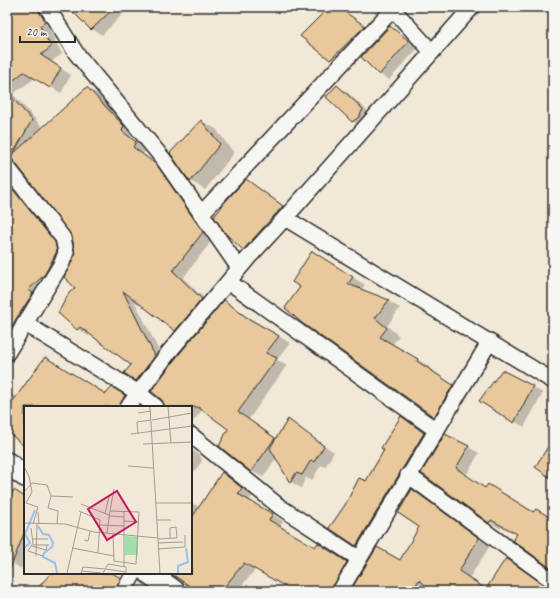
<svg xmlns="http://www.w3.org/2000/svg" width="560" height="598" font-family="Caveat,sans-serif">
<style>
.shadow{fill:#0003}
.building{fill:#e9c99b;stroke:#2b2b2b}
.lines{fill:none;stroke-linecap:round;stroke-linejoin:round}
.street-casing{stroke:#2b2b2b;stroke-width:18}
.secondary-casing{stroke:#2b2b2b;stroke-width:24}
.street{stroke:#f6f6f2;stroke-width:15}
.secondary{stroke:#f6f6f2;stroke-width:21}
.inset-river{fill:none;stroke:#97c2f0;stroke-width:2}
.inset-road{fill:none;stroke:#a29c93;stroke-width:1}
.view{fill:#c2185b;fill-opacity:0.15;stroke:#c2185b;stroke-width:2}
.inset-edge{fill:none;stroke:#2b2b2b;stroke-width:2}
</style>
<rect width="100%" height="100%" fill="#f2e8d8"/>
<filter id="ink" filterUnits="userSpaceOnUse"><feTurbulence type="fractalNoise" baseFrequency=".025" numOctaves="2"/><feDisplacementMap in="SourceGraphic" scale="8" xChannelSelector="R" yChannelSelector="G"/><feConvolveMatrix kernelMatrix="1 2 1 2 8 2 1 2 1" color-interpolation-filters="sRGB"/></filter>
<g filter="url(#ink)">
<!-- shadow -->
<g class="shadow">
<polygon points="7,7 43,7 55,28 51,32 62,54 51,62 71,75 61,93 35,78 13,94 43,128 87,88 98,94 135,133 132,138 147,149 143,154 168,173 213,239 183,278 212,306 186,336 133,298 165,363 148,386 125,373 133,365 90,333 88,336 78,329 76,255 73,235 16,162 7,156"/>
<polygon points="77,7 130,7 102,35 92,29 73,10"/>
<polygon points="330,7 337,7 379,35 345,67 331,59"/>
<polygon points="390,27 418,48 389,80 379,74"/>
<polygon points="337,86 347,92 372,115 362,127 352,121"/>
<polygon points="202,121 216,129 234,153 205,190 191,181 171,153"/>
<polygon points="7,171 66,249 20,340 7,332"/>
<polygon points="247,180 297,215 258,258 244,249 227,233"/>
<polygon points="325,259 365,285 361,290 388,301 400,308 387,326 399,336 392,345 430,367 429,368 465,393 447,424 434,416"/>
<polygon points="224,302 290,343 277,360 287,365 249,419 277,439 288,421 334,452 325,467 321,465 312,480 306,478 301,488 291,482 277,457 263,477 251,471 230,429 203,409 191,424 191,407 166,407 165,404 152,391"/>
<polygon points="503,371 543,393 524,427 480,401"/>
<polygon points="112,388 136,403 133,407 25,407 25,446 7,430 7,389 16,399 106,395"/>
<polygon points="401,417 434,439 367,551 330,528 366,483"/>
<polygon points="468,447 479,453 466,476 486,489 489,485 534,513 553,520 553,569 518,534 503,526 501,529 490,522 422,473"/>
<polygon points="191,450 200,455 202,461 191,476"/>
<polygon points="222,473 253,495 249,501 283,521 280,527 316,548 319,544 358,569 345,591 291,591 292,589 256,569 237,591 206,591 171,573 191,573 191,503 200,507"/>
<polygon points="7,486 25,497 25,560 21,569 7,559"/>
<polygon points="412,490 490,546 469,578 487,590 506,559 552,591 352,591 401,561 420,526"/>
<polygon points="52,573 111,573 130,585 127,591 37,591"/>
</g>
<!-- building -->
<g class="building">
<polygon points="7,7 36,7 45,21 40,26 51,47 41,55 61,68 50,88 24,72 7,85"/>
<polygon points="68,7 115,7 91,30"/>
<polygon points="329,7 338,7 365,26 330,60 300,36"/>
<polygon points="390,26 409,41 379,75 361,57"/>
<polygon points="337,85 363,109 359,117 352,122 326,97"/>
<polygon points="87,87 124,126 122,131 136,142 133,147 157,165 203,232 173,271 202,299 175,331 123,291 155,356 136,381 124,373 131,365 80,327 77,330 58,313 69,293 75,288 64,277 75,255 72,236 14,161 7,158 7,92 32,120 13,154"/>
<polygon points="201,120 220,144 190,182 170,153"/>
<polygon points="246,179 283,206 243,250 226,234 214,217 225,202"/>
<polygon points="7,182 55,242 57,251 45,274 28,290 33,293 7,333"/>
<polygon points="312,251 353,277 348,284 389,300 375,318 387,328 380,337 418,359 417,361 453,385 434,417 302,323 285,308 300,287 292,282"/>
<polygon points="224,300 246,317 279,336 266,353 277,358 238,412 275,438 251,472 219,446 228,429 198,407 165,407 162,400 151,391 176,358"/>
<polygon points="45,357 106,394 112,387 125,395 119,407 25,407 25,447 7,431 7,394 13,401"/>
<polygon points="502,370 533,386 514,423 479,401"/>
<polygon points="401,416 424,433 356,546 329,528 345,505 359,478 366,481 384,450 381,448"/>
<polygon points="288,419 324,446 314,462 311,460 302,475 296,473 290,483 270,448"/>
<polygon points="445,434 469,446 456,468 485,488 488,484 533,512 536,509 553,519 553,570 515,542 513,539 517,534 491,520 489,523 421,473"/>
<polygon points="553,439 553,480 535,467"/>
<polygon points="222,472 242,488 238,494 273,514 269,520 315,547 318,543 347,562 331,591 293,591 244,563 221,591 191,591 191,587 170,573 191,573 191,519"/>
<polygon points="412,489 479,538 459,571 486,589 506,558 553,591 433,591 419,580 412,591 350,591 377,547 400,560 419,527 398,513"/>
<polygon points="14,490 25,497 25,531 8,574 7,502"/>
<polygon points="51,573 112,573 121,578 115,591 35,591"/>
</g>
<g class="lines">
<!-- street casing -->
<g class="street-casing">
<g id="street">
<polyline points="47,7 76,53 164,160 239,268"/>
<polyline points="391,7 432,52"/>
<polyline points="7,167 63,238 66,252 62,263 7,353"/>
<polyline points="201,214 393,9"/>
<polyline points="285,218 472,7"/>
<polyline points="229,282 436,430"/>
<polyline points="24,323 137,392 156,407"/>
<polyline points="128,407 169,352 249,257 285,218 553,381"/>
<polyline points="191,435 280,507 358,558"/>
<polyline points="408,475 553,581"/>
<polyline points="124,591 134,573"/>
<polyline points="340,591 490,341"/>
</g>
</g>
<!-- secondary casing -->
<g class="secondary-casing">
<g id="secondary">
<polyline points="7,463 25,476"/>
<polyline points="149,573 174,591"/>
</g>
</g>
<!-- street -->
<use href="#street" class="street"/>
<!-- secondary -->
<use href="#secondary" class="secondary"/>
</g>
</g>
<!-- overview -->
<g transform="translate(24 406)">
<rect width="168" height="168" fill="#f2e8d8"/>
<path d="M 101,130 L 114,131 L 114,149 L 101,149 Z" fill="#9fe0aa"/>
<path class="inset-river" d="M 14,120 L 19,128 L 25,129 L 29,137 L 28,141 L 20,147 L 19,151 L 31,157 L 33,167M 0,142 L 6,137 L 1,128 L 11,104M 154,167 L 154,160 L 164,156 L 162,142"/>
<path class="inset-road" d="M 126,1 L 136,167M 144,1 L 147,37M 114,7 L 127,5M 128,14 L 168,7M 107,28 L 168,20M 114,28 L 113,16 L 127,14M 119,38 L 168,36M 104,60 L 129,62M 0,61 L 5,70 L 8,86 L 2,97 L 14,101 L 9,118M 0,86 L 8,77 L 23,79 L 27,90 L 24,102 L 34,105 L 33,118M 27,90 L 49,91M 132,97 L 168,97M 57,98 L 85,109M 55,105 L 76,114 L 74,147M 86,105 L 90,83M 14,106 L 15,118M 81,107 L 85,91M 85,110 L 100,111M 133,114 L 147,114M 100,115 L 115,116M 0,117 L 41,118 L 70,126 L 134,132M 76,119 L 100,120M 7,122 L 9,137 L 4,145 L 19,150M 83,127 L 86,105 L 115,106 L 112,158 L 90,155 L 89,128M 9,133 L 24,133M 134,133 L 152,132 L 153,132 L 152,121 L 146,122 L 146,132M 60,134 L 64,135 L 66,125M 134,137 L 159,136M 9,139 L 25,139M 8,140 L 22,144 L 23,139M 48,142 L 90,150M 134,143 L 161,141 L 161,129M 12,150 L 13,118M 100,160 L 100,105M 82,163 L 102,166M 57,165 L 77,167M 43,167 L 57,106M 57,167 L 59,161 L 81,163M 79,167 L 84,158 L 102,161 L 102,167"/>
<path class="view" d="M 93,85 L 112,116 L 83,134 L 64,103 Z"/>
<rect width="168" height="168" class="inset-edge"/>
</g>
<!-- margin -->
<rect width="560" height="598" fill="none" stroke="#f6f6f2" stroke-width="24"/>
<rect x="12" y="12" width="536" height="574" fill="none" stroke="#2b2b2b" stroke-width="1.5" filter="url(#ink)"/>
<!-- scale -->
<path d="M20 36v6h55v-6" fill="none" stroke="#2b2b2b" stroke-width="2"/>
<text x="26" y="36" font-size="12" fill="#2b2b2b" stroke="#f6f6f2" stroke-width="3" paint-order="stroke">20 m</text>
</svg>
